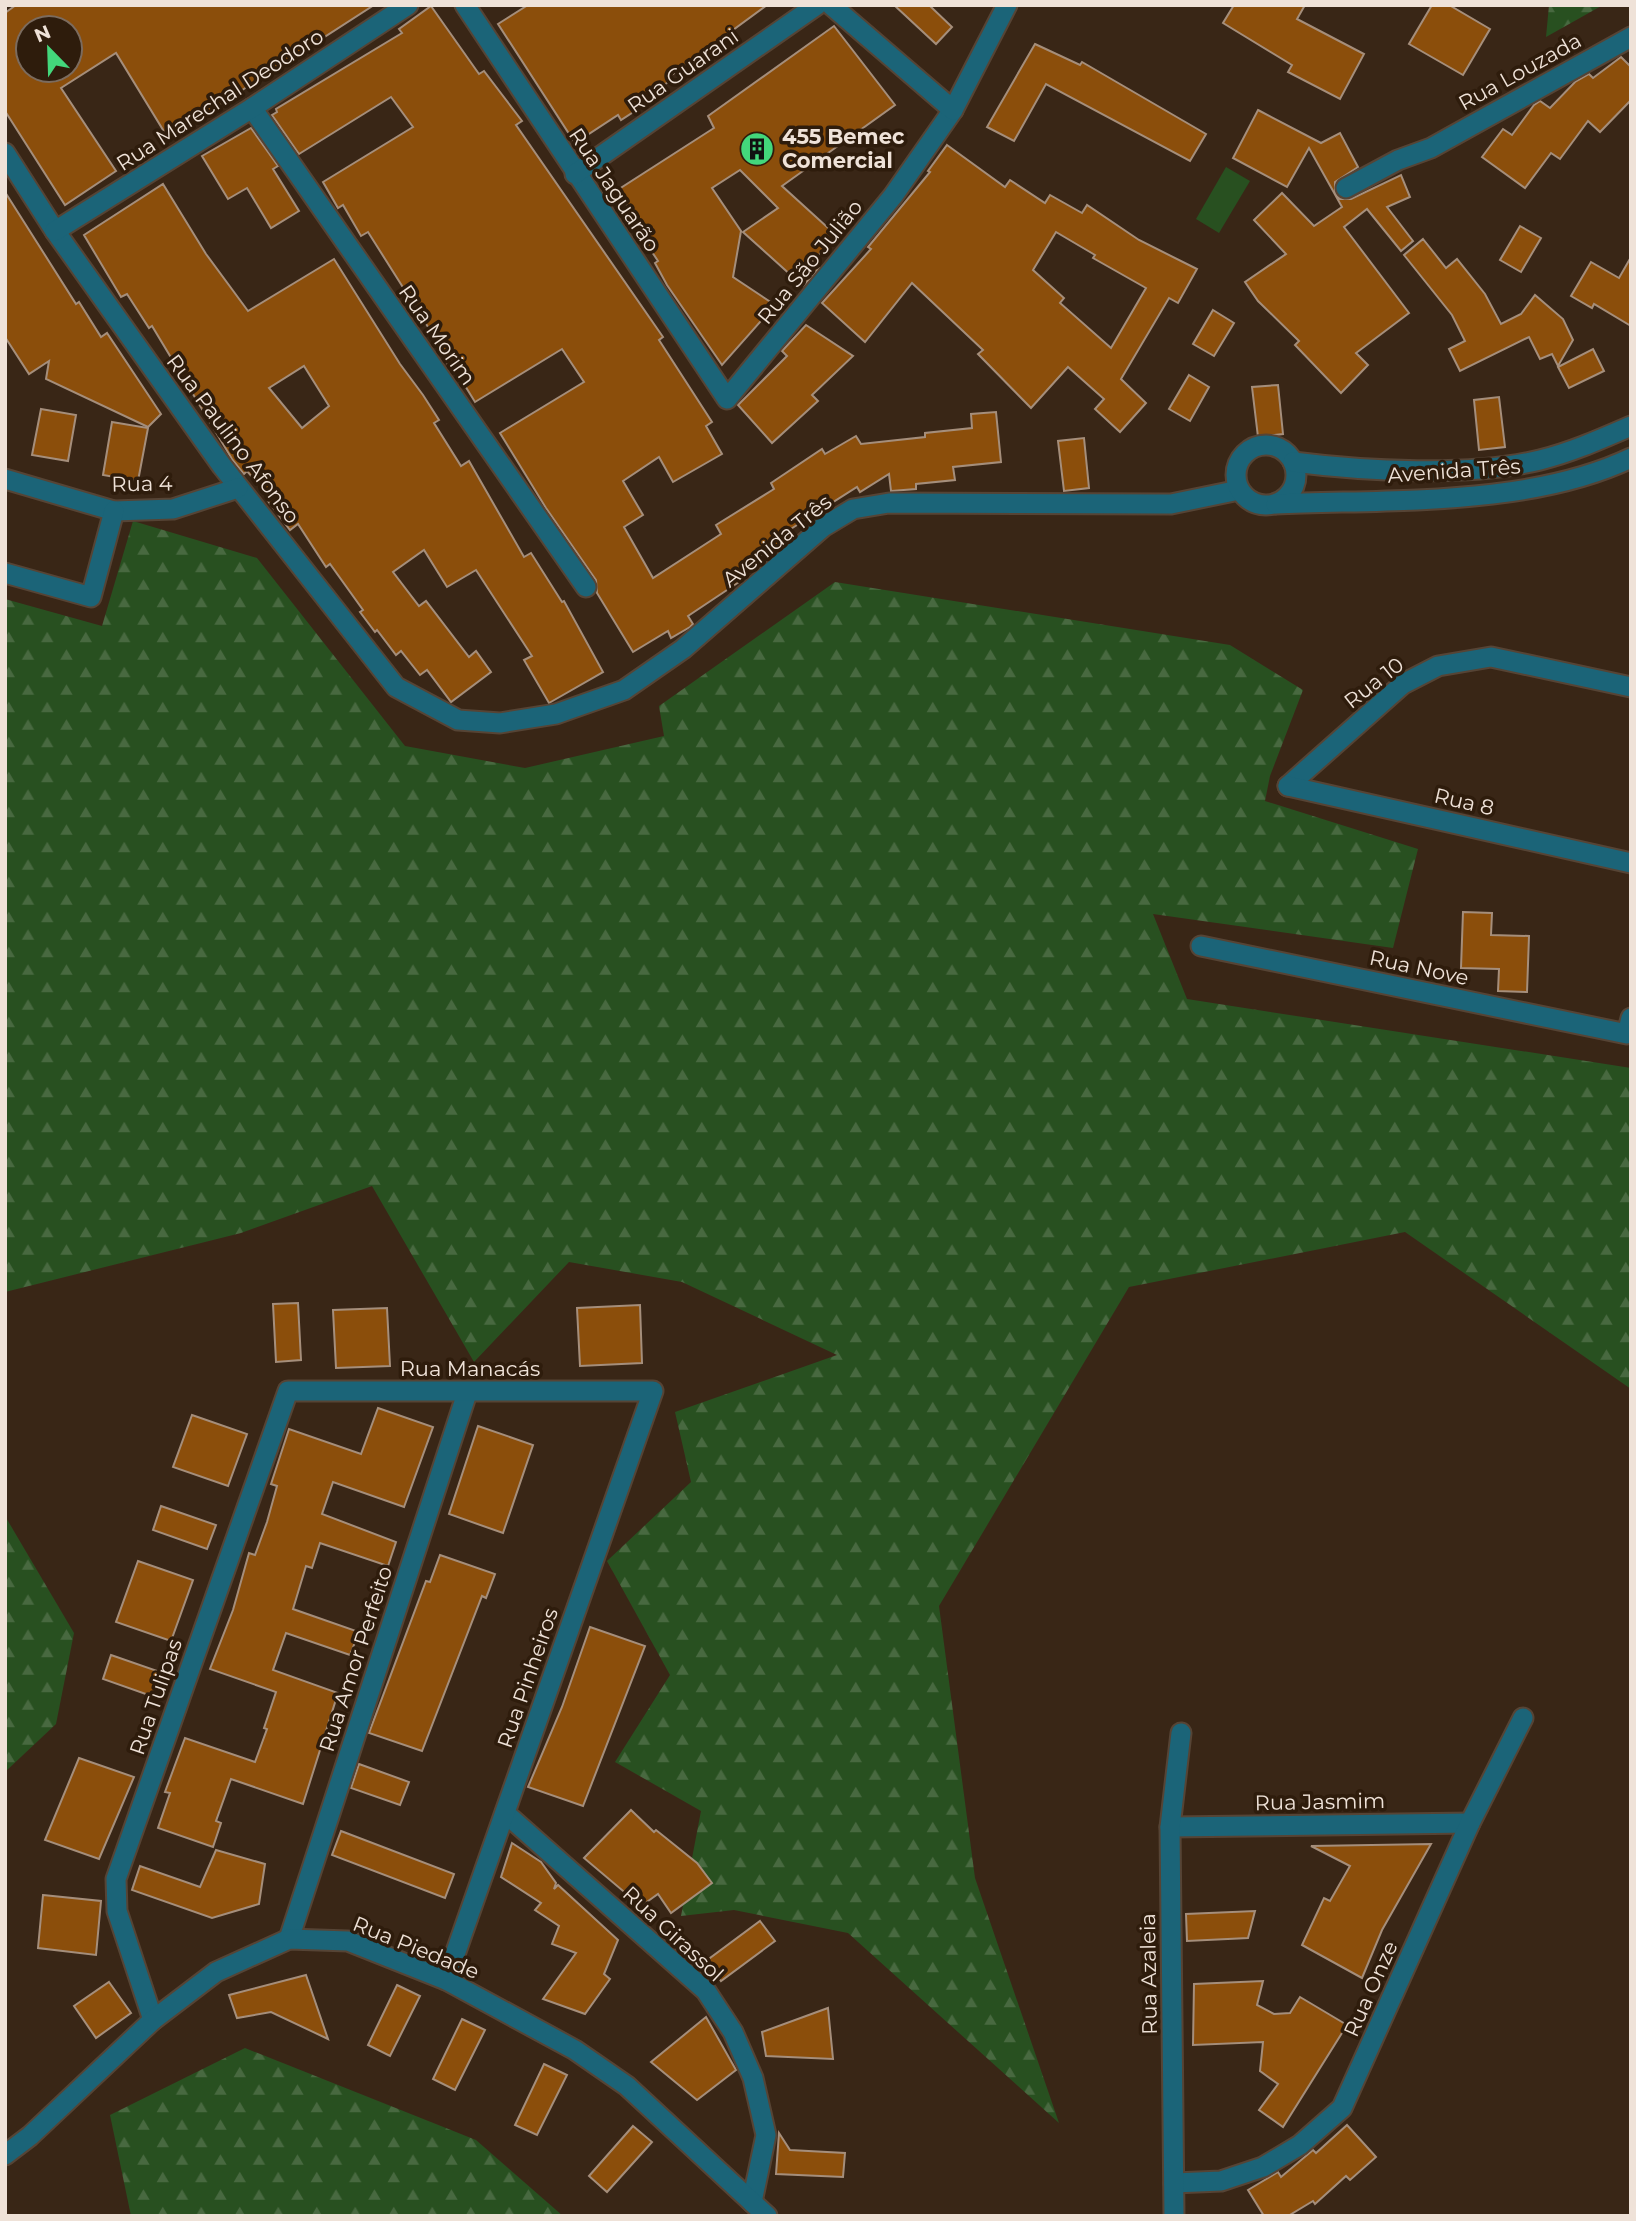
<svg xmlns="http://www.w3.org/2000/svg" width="1636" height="2221" font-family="Montserrat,sans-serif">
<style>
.forest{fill:url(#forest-firs)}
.garden{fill:#285020}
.building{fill:#8b4e0b;stroke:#a58e7b;stroke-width:2;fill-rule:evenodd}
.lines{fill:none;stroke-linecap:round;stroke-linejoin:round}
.minor-casing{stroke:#564435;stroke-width:23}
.tertiary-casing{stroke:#564435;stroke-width:23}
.minor{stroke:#1b6478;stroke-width:19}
.tertiary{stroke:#1b6478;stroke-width:19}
.labels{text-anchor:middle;stroke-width:7;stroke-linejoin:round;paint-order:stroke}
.street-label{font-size:21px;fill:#efe2d8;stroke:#2e1c0c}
.poi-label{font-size:21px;font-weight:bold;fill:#efe2d8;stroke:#2e1c0c;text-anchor:start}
</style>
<defs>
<pattern id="forest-firs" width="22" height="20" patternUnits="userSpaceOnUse" patternTransform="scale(1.75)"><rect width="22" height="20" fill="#285020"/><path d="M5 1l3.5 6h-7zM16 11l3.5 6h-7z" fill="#486940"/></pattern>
</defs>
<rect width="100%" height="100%" fill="#392616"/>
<!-- forest -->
<g class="forest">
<polygon points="1549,5 1603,5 1546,37"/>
<polygon points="133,521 257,558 405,746 525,768 664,736 659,706 835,582 1230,645 1303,690 1270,776 1265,801 1418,849 1393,948 1153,914 1187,999 1631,1068 1631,1389 1405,1232 1129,1287 939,1606 975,1878 1059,2123 848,1933 734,1910 681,1916 701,1811 615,1762 670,1675 607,1561 691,1482 675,1412 837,1355 682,1282 569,1262 474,1362 372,1186 241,1233 5,1292 5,599 102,626"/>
<polygon points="5,1516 74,1633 56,1724 5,1772"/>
<polygon points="245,2048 476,2140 563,2216 131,2216 110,2115"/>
</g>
<!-- garden -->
<polygon class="garden" points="1226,167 1250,181 1219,233 1196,219"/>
<!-- building -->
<g class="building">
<path d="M 16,5 L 374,5 L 168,138 L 116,53 L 61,88 L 116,171 L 65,205 L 5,111 L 5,13 ZM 28,28 L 70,28 L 70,70 L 28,70 Z"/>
<polygon points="528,5 767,5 669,77 671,80 638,103 641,107 621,120 618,115 575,143 498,24"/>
<polygon points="894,5 929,5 952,27 936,44"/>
<polygon points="1234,5 1305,5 1297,19 1364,54 1340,99 1288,72 1292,65 1223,23"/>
<polygon points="1432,5 1449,5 1490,29 1463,75 1409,44"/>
<polygon points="431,6 479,74 484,71 522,121 516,125 663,337 659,340 712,422 706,426 722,454 673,482 659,457 623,481 643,515 624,527 653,578 721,534 716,525 774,489 771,483 822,449 825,454 856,436 861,444 925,437 925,433 972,428 971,414 996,412 1001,462 953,467 955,480 916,484 916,489 891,491 889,474 860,492 857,487 786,532 789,538 740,569 745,578 688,616 693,624 690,627 671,638 668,631 633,652 597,593 596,580 546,508 500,433 584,382 562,349 475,402 451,363 448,365 433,339 435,338 368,232 361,236 343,205 338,208 323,182 413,127 391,97 299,154 272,115 277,112 276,109 402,33 399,29"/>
<polygon points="834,26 895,105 782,186 837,236 812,262 819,268 803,286 743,232 778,208 740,170 712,188 741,231 733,277 775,305 722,365 667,285 655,263 658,261 642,237 648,233 616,191 714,128 708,116"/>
<polygon points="1035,44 1080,65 1082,62 1206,134 1190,161 1046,84 1014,141 987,127"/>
<polygon points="1621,57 1631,67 1631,100 1600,132 1588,121 1560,159 1551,153 1525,188 1482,157 1503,129 1512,135 1534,105 1540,101 1550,108 1575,82 1589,74 1593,78"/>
<polygon points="1258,110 1321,143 1340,133 1358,167 1335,182 1335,193 1340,199 1351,199 1401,175 1410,197 1387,207 1413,241 1401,251 1367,209 1344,227 1409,313 1356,353 1368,365 1341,393 1295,345 1299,341 1258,301 1245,282 1286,254 1254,220 1282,193 1314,226 1342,207 1309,148 1287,187 1233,158"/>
<polygon points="251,128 278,166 273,169 299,211 271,228 247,188 228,199 202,156"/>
<path d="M 947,145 L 1005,187 L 1010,180 L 1045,203 L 1050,195 L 1082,213 L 1087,205 L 1139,240 L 1197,269 L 1178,303 L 1169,298 L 1121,379 L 1146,403 L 1120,432 L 1095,409 L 1104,399 L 1068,367 L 1031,408 L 978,354 L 983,350 L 912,283 L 865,342 L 822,303 L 871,249 L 868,247 L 930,172 L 928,171 ZM 1056,232 L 1095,255 L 1093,258 L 1146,288 L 1111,348 L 1060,303 L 1064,298 L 1033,270 Z"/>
<path d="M 163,184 L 206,254 L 248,311 L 334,259 L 400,364 L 423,395 L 439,420 L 434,423 L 461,466 L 469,461 L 524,557 L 531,553 L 562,602 L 564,601 L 603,672 L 549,703 L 524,660 L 532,656 L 476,570 L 447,587 L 424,550 L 393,572 L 419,606 L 426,601 L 469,657 L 476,651 L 491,672 L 451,702 L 427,670 L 420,675 L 401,651 L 396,655 L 377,630 L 375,632 L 360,612 L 363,610 L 330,564 L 326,567 L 298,524 L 290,530 L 268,501 L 271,499 L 247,471 L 244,474 L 232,459 L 152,326 L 149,328 L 127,294 L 121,297 L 84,235 ZM 304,366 L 329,406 L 302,428 L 269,388 Z"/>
<polygon points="5,192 76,304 79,302 101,337 107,333 161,414 148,427 46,379 49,361 29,374 5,337"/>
<polygon points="1520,226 1541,238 1521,272 1500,260"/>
<polygon points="1423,239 1446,268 1457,259 1485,294 1501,324 1521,314 1535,295 1563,319 1573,340 1558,366 1552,354 1540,359 1529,337 1460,371 1449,349 1465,341 1452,315 1404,255"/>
<polygon points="1631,257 1631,326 1594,304 1592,308 1571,296 1591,262 1619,278"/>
<polygon points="1213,310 1234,323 1214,356 1193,344"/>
<polygon points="806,325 853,356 812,395 818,401 772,443 738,405 787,356 782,351"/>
<polygon points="1593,349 1604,371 1569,388 1558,367"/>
<polygon points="1189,375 1209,387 1190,421 1169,409"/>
<polygon points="1278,385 1283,434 1258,437 1252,387"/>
<polygon points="1499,397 1505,447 1479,450 1474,400"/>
<polygon points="41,409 76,415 68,461 32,455"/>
<polygon points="112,422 148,428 138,481 103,475"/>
<polygon points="1084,438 1089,488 1064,491 1058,441"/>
<polygon points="1463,912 1492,913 1491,935 1529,936 1527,992 1498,991 1499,969 1461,968"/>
<polygon points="298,1303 301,1360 276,1362 273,1304"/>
<polygon points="640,1305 642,1363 580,1366 577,1308"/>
<polygon points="387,1308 390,1366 336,1368 333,1310"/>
<polygon points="378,1408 433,1427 404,1507 333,1482 322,1514 396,1542 388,1566 320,1543 312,1568 306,1566 293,1609 359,1632 350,1655 286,1633 273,1670 338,1693 303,1804 231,1779 216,1821 221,1823 213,1847 158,1828 170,1793 165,1792 185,1738 255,1762 267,1729 264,1728 276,1692 210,1669 233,1610 249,1553 255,1555 267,1522 277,1486 271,1484 289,1429 361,1454"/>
<polygon points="192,1415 247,1434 228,1486 173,1467"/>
<polygon points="478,1426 533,1445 503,1533 449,1514"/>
<polygon points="161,1506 216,1525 207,1549 153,1530"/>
<polygon points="440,1555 495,1574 486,1598 482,1596 422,1751 369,1733 426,1581 430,1582"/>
<polygon points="138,1561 193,1580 171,1641 116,1622"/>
<polygon points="590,1627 645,1646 583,1806 528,1787 562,1707"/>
<polygon points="111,1655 166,1674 157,1698 103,1679"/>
<polygon points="79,1758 134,1777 99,1859 45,1840"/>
<polygon points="359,1764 409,1782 400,1805 351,1788"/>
<polygon points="631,1810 654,1832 656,1830 697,1863 712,1883 671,1913 658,1894 644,1904 634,1891 629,1896 584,1858"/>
<polygon points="341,1831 454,1874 445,1898 332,1855"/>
<polygon points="512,1843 541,1862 556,1883 554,1889 558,1885 618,1940 604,1974 610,1979 585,2014 543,1999 576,1953 552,1944 559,1926 535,1910 541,1903 501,1877"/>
<polygon points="1431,1844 1382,1930 1362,1978 1302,1945 1324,1898 1330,1901 1350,1866 1311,1846"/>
<polygon points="216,1850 265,1864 259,1904 212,1918 132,1890 140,1866 200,1887"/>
<polygon points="43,1895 101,1901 96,1955 38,1948"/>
<polygon points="1255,1911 1248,1938 1187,1941 1186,1914"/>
<polygon points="760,1921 775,1941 721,1981 706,1961"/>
<polygon points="306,1975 328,2039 271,2012 237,2018 229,1995"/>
<polygon points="1263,1981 1257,2005 1274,2014 1290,2013 1300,1997 1347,2025 1283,2127 1259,2110 1278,2084 1260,2071 1263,2042 1193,2045 1194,1984"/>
<polygon points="109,1982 131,2013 96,2038 74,2006"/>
<polygon points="397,1985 420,1996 390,2056 368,2045"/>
<polygon points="828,2008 833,2059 766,2056 762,2032"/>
<polygon points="706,2017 736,2070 697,2100 651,2062"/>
<polygon points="462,2019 485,2030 455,2090 433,2079"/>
<polygon points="544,2064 567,2075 537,2135 515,2125"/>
<polygon points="1347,2125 1376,2157 1350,2180 1346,2176 1315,2204 1313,2201 1288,2216 1264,2216 1248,2190 1278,2172 1281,2177 1313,2150 1316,2153"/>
<polygon points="633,2126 652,2142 607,2192 589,2176"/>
<polygon points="779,2133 790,2150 845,2153 843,2177 776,2174"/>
</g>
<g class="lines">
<!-- minor casing -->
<g class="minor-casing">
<g id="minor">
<polyline points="465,5 727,399 893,196 953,110"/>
<polyline points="252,108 586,587"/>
<polyline points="5,153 55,231 222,466 396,687 458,720 500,723 556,714 624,690 683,649 823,527 853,509 889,503 1171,504 1239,490"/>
<polyline points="575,174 817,5"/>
<polyline points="1346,188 1398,160 1431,148 1631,37"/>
<polyline points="55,231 252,108 408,5"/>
<circle cx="1266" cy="475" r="30"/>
<path d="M 1293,462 C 1364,471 1470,477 1540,460 C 1572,452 1601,439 1631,426"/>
<polyline points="5,479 114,511 173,509 238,488"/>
<path d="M 1276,504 C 1389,499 1528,507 1631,458"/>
<polyline points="5,573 91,597 114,511"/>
<polyline points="1288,786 1403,684 1438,666 1491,657 1631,687"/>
<polyline points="1288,786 1631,863"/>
<polyline points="1201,946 1627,1034 1631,1018"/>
<polyline points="505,1813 706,1991 733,2032 753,2078 766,2135 752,2202"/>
<polyline points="1170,1827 1470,1823"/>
<polyline points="289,1939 467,1393"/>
<polyline points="153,2020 117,1911 116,1879 288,1391 653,1391 446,1980"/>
<polyline points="1174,2183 1221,2181 1263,2167 1300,2145 1342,2108 1470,1823 1523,1718"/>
<polyline points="1174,2216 1170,1827 1181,1733"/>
</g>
</g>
<!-- tertiary casing -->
<g class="tertiary-casing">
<g id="tertiary">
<polyline points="831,5 953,110 1007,5"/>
<polyline points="5,2155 30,2136 153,2020 216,1972 289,1939 348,1941 446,1980 575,2050 627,2086 767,2216"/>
</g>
</g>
<!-- minor -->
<use href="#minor" class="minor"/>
<!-- tertiary -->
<use href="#tertiary" class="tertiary"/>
</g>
<!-- icons -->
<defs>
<g id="building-disc" transform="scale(1.75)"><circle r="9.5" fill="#43d77b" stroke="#2e1c0c"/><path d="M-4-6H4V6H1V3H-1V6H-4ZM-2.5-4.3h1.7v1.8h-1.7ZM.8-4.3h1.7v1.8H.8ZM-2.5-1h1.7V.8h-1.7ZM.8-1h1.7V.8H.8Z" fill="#111"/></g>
</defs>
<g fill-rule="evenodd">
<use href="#building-disc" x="757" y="149"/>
</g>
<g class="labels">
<!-- street labels -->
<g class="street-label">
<text transform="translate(683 71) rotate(-35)" y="7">Rua Guarani</text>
<text transform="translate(1520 72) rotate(-29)" y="7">Rua Louzada</text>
<text transform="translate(220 100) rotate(-33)" y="7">Rua Marechal Deodoro</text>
<text transform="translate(614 190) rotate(56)" y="7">Rua Jaguarão</text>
<text transform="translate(810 262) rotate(-51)" y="7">Rua São Julião</text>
<text transform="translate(437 335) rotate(55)" y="7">Rua Morim</text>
<text transform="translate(233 439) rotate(53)" y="7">Rua Paulino Afonso</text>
<text transform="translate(1454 471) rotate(-4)" y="7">Avenida Três</text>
<text transform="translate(142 484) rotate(-1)" y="7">Rua 4</text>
<text transform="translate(777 541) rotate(-39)" y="7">Avenida Três</text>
<text transform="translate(1374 683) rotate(-38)" y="7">Rua 10</text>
<text transform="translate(1464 802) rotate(13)" y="7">Rua 8</text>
<text transform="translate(1419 968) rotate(12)" y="7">Rua Nove</text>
<text x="470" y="1376">Rua Manacás</text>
<text transform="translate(356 1659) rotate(-72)" y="7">Rua Amor Perfeito</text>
<text transform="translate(528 1678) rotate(-71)" y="7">Rua Pinheiros</text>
<text transform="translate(156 1697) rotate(-71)" y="7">Rua Tulipas</text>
<text transform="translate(1320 1802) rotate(-1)" y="7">Rua Jasmim</text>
<text transform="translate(673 1934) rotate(43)" y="7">Rua Girassol</text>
<text transform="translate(416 1948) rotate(22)" y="7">Rua Piedade</text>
<text transform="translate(1149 1974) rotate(-91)" y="7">Rua Azaleia</text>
<text transform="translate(1371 1989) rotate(-66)" y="7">Rua Onze</text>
</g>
<!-- poi labels -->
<g class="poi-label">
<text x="782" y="144">455 Bemec<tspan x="782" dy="24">Comercial</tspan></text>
</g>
</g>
<!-- border -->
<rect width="1636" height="2221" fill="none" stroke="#efe2d8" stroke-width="14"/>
<!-- north arrow -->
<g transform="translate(49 49) rotate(337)"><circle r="33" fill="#2e1c0c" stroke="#7b6b5e" stroke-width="2"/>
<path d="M0-5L12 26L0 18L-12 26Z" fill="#43d77b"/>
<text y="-10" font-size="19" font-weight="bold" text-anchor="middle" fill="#efe2d8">N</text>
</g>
</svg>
